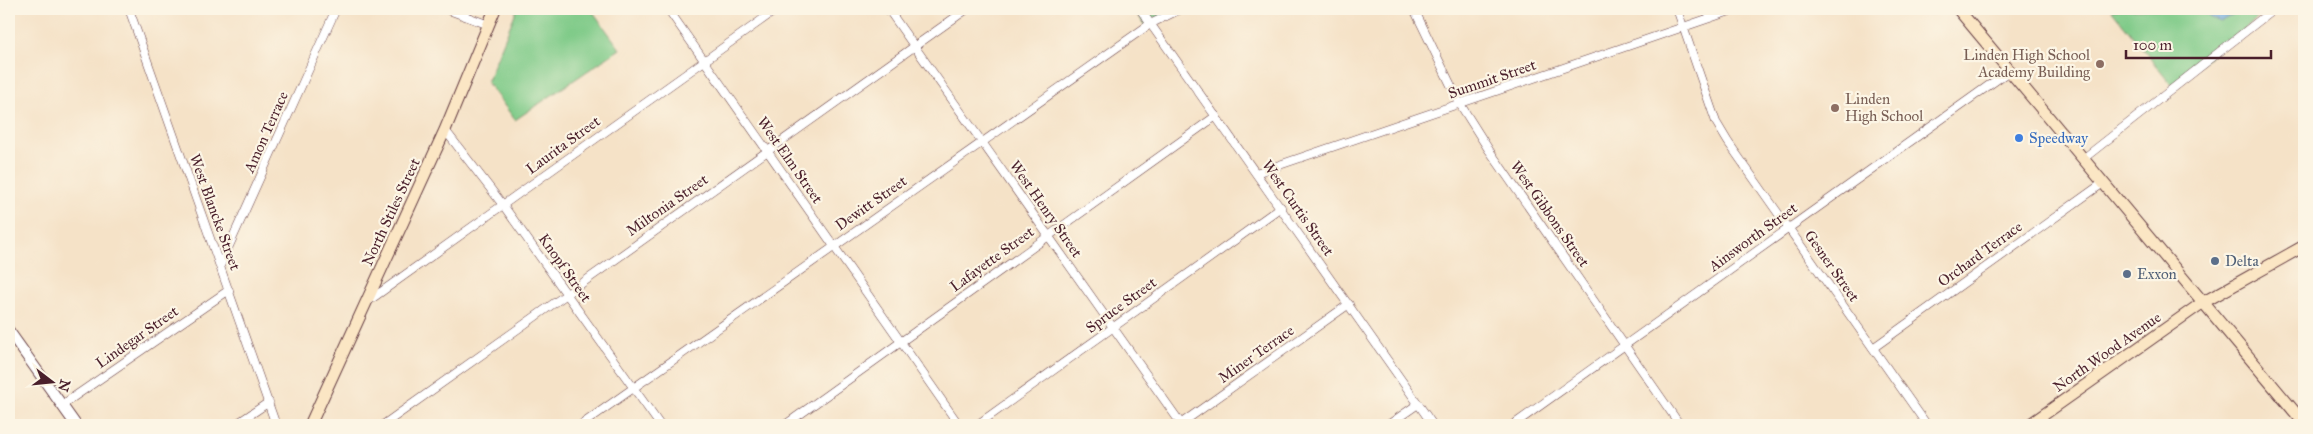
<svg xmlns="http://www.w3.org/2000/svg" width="2313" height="434" font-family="'IM FELL Great Primer',serif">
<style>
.green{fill:#80cb89;stroke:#65755a}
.water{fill:#6baade;stroke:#5a6484}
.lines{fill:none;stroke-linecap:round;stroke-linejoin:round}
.minor-casing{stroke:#643c42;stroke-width:9}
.tertiary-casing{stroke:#643c42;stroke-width:12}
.secondary-casing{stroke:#643c42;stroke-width:13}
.minor{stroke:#fff;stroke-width:8}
.tertiary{stroke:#fff;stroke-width:10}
.secondary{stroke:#fbe6c4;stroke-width:11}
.education-dot{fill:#8d6e63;stroke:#fcf5e5;stroke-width:2}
.shop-dot{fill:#3f7fe0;stroke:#fcf5e5;stroke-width:2}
.service-dot{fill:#5c6f8a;stroke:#fcf5e5;stroke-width:2}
.labels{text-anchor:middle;stroke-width:4.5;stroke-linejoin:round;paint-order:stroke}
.education-label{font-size:15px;fill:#785e54;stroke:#fcf5e5;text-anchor:end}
.street-label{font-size:15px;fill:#4a1f2b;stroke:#fcf5e5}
.shop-label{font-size:15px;fill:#366cbe;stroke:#fcf5e5;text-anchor:start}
.service-label{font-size:15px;fill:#4e5e75;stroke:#fcf5e5;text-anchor:start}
</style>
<rect width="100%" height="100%" fill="#fcf5e5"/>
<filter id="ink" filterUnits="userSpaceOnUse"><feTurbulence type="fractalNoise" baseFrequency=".02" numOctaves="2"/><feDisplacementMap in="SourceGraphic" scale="10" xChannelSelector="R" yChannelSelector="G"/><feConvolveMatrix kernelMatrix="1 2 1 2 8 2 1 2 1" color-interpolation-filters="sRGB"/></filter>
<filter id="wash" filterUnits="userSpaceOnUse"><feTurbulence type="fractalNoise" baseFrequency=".0096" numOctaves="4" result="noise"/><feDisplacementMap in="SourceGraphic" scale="20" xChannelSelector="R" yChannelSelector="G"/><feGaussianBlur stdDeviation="1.12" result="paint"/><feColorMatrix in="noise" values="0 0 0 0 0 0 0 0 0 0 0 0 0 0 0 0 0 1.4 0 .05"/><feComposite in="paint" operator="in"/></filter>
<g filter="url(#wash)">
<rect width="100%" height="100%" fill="#f5e2c7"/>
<!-- green -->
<g class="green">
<polygon points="517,9 591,9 620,49 515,120 487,82"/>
<polygon points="1134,9 1190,9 1146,27"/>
<polygon points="2111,9 2269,9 2172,86"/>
</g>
<!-- water -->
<polygon class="water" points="2201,9 2242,9 2220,22 2209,17"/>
</g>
<g filter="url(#ink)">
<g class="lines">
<!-- minor casing -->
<g class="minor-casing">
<g id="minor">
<polyline points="129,9 276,425"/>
<polyline points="446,9 489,25"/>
<polyline points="668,9 959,425"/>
<polyline points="888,9 1182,425"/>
<polyline points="1140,9 1433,425"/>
<polyline points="1414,9 1460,104 1489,150 1680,425"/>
<polyline points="1677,9 1716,122 1728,142 1927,425"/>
<polyline points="445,130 503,205 660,425"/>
<polyline points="2083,159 2274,9"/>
<polyline points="1256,173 1736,9"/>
<polyline points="220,266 336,9"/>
<polyline points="367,302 777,9"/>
<polyline points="1873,348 2103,183"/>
<polyline points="62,405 229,290"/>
<polyline points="235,425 269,402"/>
<polyline points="383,425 967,9"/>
<polyline points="581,425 1150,24 1181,9"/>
<polyline points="785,425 1216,116"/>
<polyline points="977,425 1281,207"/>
<polyline points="1179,425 1349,304"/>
<polyline points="1388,425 1418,404"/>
<polyline points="1513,425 2009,71"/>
</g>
</g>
<!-- tertiary casing -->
<g class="tertiary-casing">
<polyline id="tertiary" points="9,331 76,425"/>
</g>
<!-- secondary casing -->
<g class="secondary-casing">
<g id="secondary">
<polyline points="1958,9 2304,423"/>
<polyline points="310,425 445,130 495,9"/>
<polyline points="2029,425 2202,303 2304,246"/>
</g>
</g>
<!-- minor -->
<use href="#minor" class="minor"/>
<!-- tertiary -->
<use href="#tertiary" class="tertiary"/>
<!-- secondary -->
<use href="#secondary" class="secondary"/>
</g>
</g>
<!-- markers -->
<g class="education-dot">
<circle cx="2100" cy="64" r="5"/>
<circle cx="1835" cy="108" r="5"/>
</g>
<circle class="shop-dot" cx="2019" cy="138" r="5"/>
<g class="service-dot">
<circle cx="2215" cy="261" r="5"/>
<circle cx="2127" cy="274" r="5"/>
</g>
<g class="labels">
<!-- education labels -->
<g class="education-label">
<text x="2090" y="60">Linden High School<tspan x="2090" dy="17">Academy Building</tspan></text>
<text x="1845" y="104" text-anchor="start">Linden<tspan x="1845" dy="17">High School</tspan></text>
</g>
<!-- street labels -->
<g class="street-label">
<text transform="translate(1492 79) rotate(-19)" y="5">Summit Street</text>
<text transform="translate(266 132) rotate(-66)" y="5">Amon Terrace</text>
<text transform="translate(563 145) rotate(-36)" y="5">Laurita Street</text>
<text transform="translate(790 160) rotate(55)" y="5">West Elm Street</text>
<text transform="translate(871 203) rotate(-35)" y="5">Dewitt Street</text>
<text transform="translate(667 205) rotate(-35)" y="5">Miltonia Street</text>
<text transform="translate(1298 208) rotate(55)" y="5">West Curtis Street</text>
<text transform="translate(1046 209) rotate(55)" y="5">West Henry Street</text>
<text transform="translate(215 212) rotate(70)" y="5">West Blancke Street</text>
<text transform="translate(391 212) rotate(-65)" y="5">North Stiles Street</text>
<text transform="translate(1550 214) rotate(55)" y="5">West Gibbons Street</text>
<text transform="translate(1753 237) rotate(-36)" y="5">Ainsworth Street</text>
<text transform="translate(1980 254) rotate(-36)" y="5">Orchard Terrace</text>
<text transform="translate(992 259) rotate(-36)" y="5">Lafayette Street</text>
<text transform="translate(1832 266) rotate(55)" y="5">Gesner Street</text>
<text transform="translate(565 268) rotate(55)" y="5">Knopf Street</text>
<text transform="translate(1121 305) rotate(-36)" y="5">Spruce Street</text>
<text transform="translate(137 337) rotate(-35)" y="5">Lindegar Street</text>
<text transform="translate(2107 352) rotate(-35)" y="5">North Wood Avenue</text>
<text transform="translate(1256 354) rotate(-35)" y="5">Miner Terrace</text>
</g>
<!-- shop labels -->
<g class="shop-label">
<text x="2029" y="143">Speedway</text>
</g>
<!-- service labels -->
<g class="service-label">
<text x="2225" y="266">Delta</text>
<text x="2137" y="279">Exxon</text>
</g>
</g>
<!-- margin -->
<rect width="2313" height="434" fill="none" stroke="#fcf5e5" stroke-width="30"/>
<!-- north arrow -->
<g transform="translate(52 382) rotate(106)" stroke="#fcf5e5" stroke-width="4" paint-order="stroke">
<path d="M0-4L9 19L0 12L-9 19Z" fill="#4a1f2b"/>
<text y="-8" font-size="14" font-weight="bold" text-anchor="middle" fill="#4a1f2b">N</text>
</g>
<!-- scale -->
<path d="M2126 50v8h145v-8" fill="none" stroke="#4a1f2b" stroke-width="2.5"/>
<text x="2133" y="50" font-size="15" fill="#4a1f2b" stroke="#fcf5e5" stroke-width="4" paint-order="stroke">100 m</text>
</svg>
